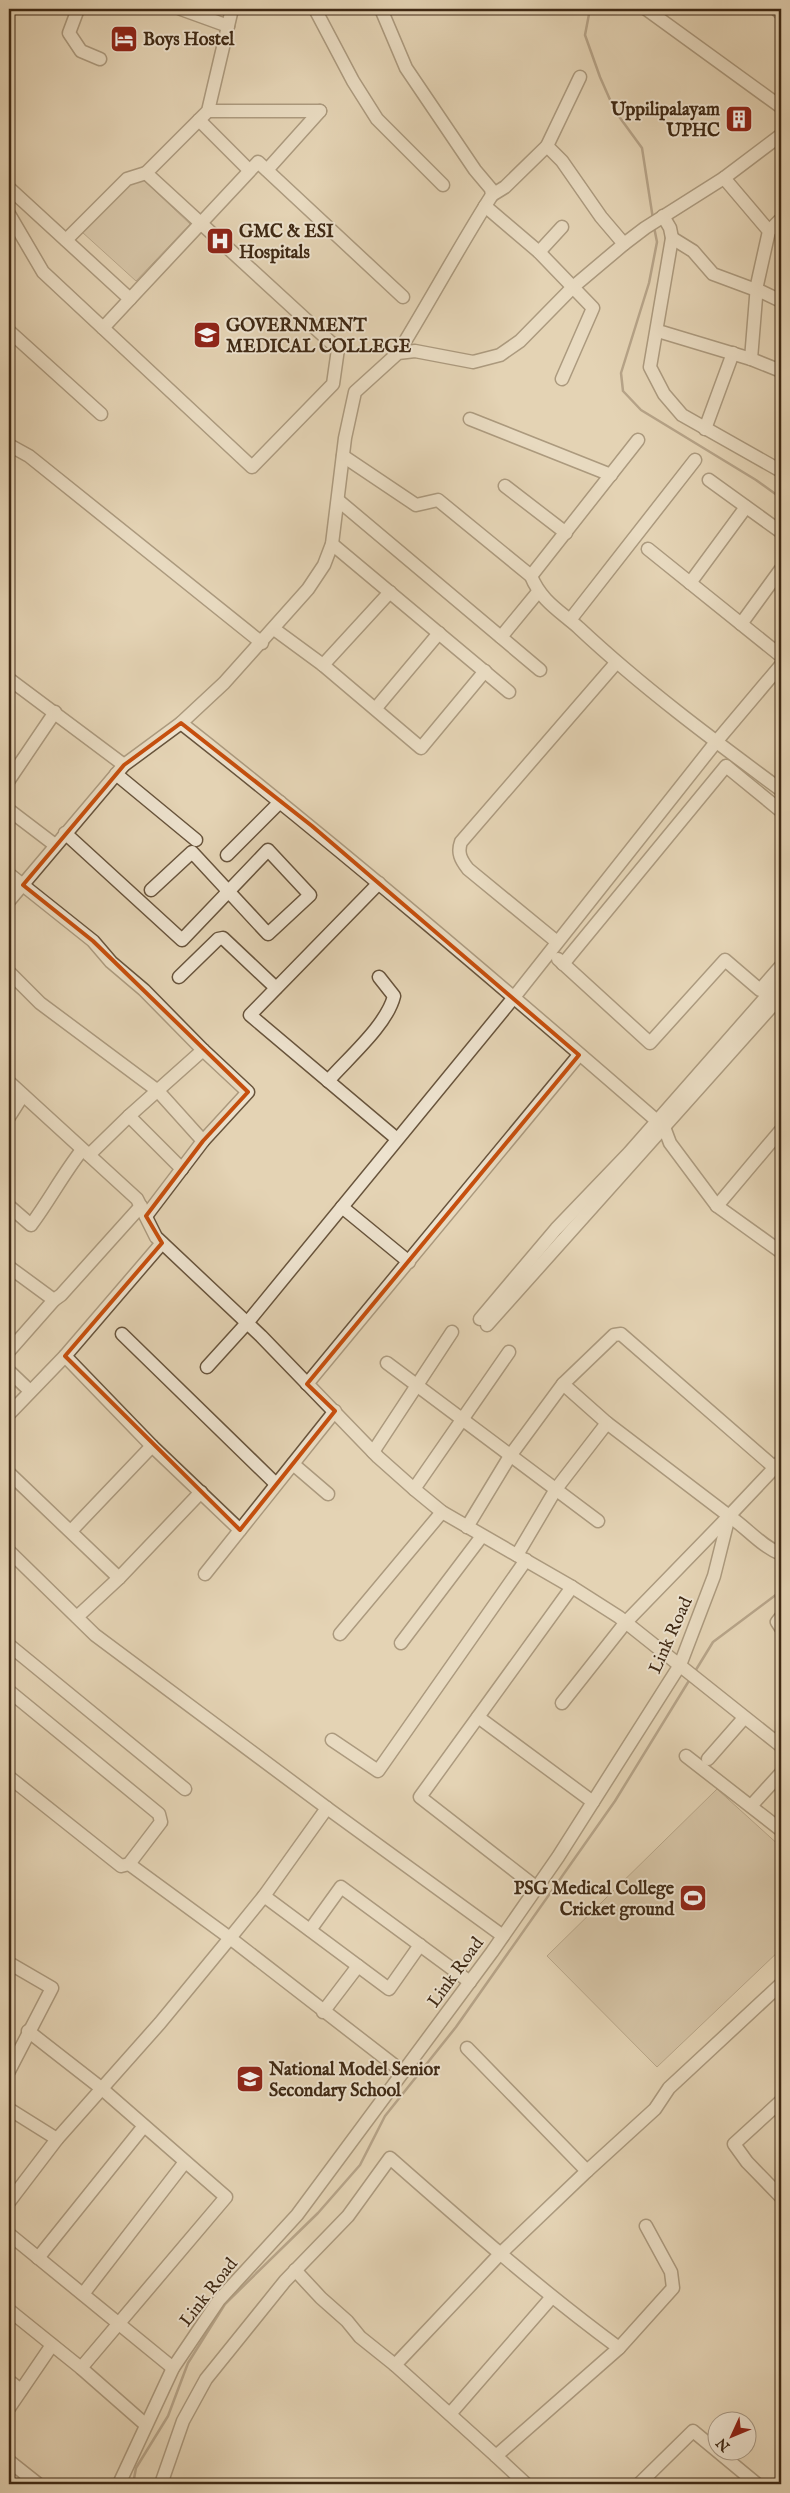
<svg xmlns="http://www.w3.org/2000/svg" width="790" height="2493" font-family="'IM FELL English',serif">
<style>
.green{fill:#c8b699;stroke:#847056}
.lines{fill:none;stroke-linecap:round;stroke-linejoin:round}
.stream{stroke:#806c54;stroke-width:2.5}
.minor-casing{stroke:#68543c;stroke-width:15}
.minor{stroke:#ede2ce;stroke-width:12}
.marked{fill:none;stroke:#c64f0e;stroke-width:4;stroke-linejoin:round}
.labels{text-anchor:middle;stroke-width:4;stroke-linejoin:round;paint-order:stroke}
.poi-label{font-size:18px;font-weight:bold;fill:#3f2914;stroke:#ede2ce;text-anchor:start}
.street-label{font-size:18px;fill:#3f2914;stroke:#ede2ce}
</style>
<rect width="100%" height="100%" fill="#e4d3b4"/>
<filter id="stains"><feTurbulence type="fractalNoise" baseFrequency=".004" numOctaves="4"/><feColorMatrix values="0 0 0 0 .2 0 0 0 0 .09 0 0 0 0 .02 0 0 0 .5 -.17"/></filter>
<radialGradient id="worn" r=".72"><stop offset=".6" stop-color="#630" stop-opacity="0"/><stop offset="1" stop-color="#630" stop-opacity=".3"/></radialGradient>
<!-- green -->
<g class="green">
<polygon points="136,173 190,224 136,281 82,232"/>
<polygon points="717,1789 781,1847 781,1949 657,2067 547,1956"/>
</g>
<g class="lines">
<!-- stream -->
<g class="stream">
<polyline points="590,9 585,35 600,77 615,111 642,148 653,219"/>
<polyline points="654,227 657,242 649,283 621,373 623,391 641,410 756,480 781,498"/>
<polyline points="694,1673 713,1642 781,1591"/>
<polyline points="133,2484 136,2468 168,2416 188,2363 225,2304 318,2213 360,2165 385,2116 456,2027 615,1801 690,1679"/>
</g>
<!-- minor casing -->
<g class="minor-casing">
<g id="minor">
<polyline points="78,9 69,33 81,51 100,59"/>
<polyline points="181,9 228,26"/>
<polyline points="315,9 353,81 377,119 443,185"/>
<path d="M 381,9 L 406,68 L 475,170 L 491,189 L 492,195 C 459,247 430,301 398,353"/>
<polyline points="646,9 781,107"/>
<polyline points="776,9 781,14"/>
<polyline points="580,77 547,146 562,161 601,217 624,244"/>
<polyline points="208,111 320,111"/>
<polyline points="199,120 249,170"/>
<polyline points="267,170 320,111"/>
<polyline points="724,178 769,231 757,285 751,359"/>
<polyline points="9,188 130,299 258,162 403,297"/>
<polyline points="492,195 505,187 547,146"/>
<polyline points="485,206 539,252 593,308 562,379"/>
<polyline points="9,214 43,272 252,467 333,384 338,349 146,173 208,111 232,9"/>
<polyline points="663,216 670,228 672,238 650,367 664,394 682,415 781,471"/>
<polyline points="769,231 781,219"/>
<polyline points="672,238 693,251 713,274 756,290"/>
<polyline points="66,240 127,179 146,173"/>
<polyline points="539,252 562,227"/>
<polyline points="756,289 781,301"/>
<polyline points="103,328 130,299"/>
<polyline points="9,331 101,414"/>
<polyline points="658,331 751,359 781,371"/>
<polyline points="470,419 611,475"/>
<polyline points="705,429 733,353"/>
<polyline points="9,445 29,456 262,643"/>
<path d="M 343,456 L 416,505 L 438,500 L 531,576 C 541,601 560,611 579,628 C 642,687 712,739 781,790"/>
<polyline points="709,480 781,532"/>
<polyline points="505,486 566,533"/>
<polyline points="339,501 540,670"/>
<polyline points="332,544 509,692"/>
<polyline points="648,549 781,656"/>
<polyline points="531,576 638,440"/>
<polyline points="690,583 746,507"/>
<polyline points="570,620 695,460"/>
<polyline points="741,624 781,569"/>
<polyline points="274,629 323,665 421,748 485,671"/>
<polyline points="501,637 538,592"/>
<polyline points="323,665 390,592"/>
<polyline points="9,679 124,765"/>
<polyline points="376,708 439,633"/>
<path d="M 181,723 C 346,853 505,989 664,1127 L 670,1143 L 717,1206 L 781,1252"/>
<polyline points="116,774 196,840"/>
<polyline points="9,780 55,712"/>
<polyline points="9,810 55,845"/>
<polyline points="65,833 182,940 268,850 310,895 268,934 192,852 151,890"/>
<polyline points="227,855 280,802"/>
<polyline points="9,874 93,941 111,962 144,990 203,1050 248,1092 203,1141"/>
<polyline points="379,883 250,1015 397,1139"/>
<polyline points="9,901 124,765 181,723 224,683 308,589 324,565 332,544 345,438 355,392 398,353 415,351 473,362 500,355 520,341 573,287 624,244 645,228 724,178 781,135"/>
<path d="M 557,942 L 468,869 C 461,860 457,853 461,842 L 616,663"/>
<polyline points="558,959 650,1043 725,960 760,990 781,966"/>
<polyline points="563,964 726,766 781,811"/>
<polyline points="9,972 40,1003 158,1091 203,1141 146,1216"/>
<polyline points="179,977 218,939 223,938 276,988"/>
<path d="M 328,1081 C 348,1058 387,1025 394,996 L 379,977"/>
<polyline points="9,1082 137,1199 156,1237 261,1336 378,1457 414,1489 442,1512 572,1587 619,1617 781,1746"/>
<polyline points="129,1116 182,1169"/>
<polyline points="9,1117 23,1095"/>
<polyline points="89,1155 129,1116 203,1050"/>
<path d="M 9,1206 L 31,1225 C 49,1201 63,1174 82,1150"/>
<polyline points="717,1206 781,1130"/>
<polyline points="342,1207 409,1262"/>
<polyline points="9,1267 54,1300 61,1295 141,1206"/>
<polyline points="480,1319 556,1229 629,1153 781,980"/>
<polyline points="487,1325 781,996"/>
<polyline points="122,1334 276,1484"/>
<polyline points="9,1351 54,1300"/>
<polyline points="65,1356 152,1446 240,1530"/>
<polyline points="387,1363 598,1521"/>
<polyline points="207,1367 247,1323 515,996 716,742 781,665"/>
<polyline points="9,1371 30,1391"/>
<polyline points="307,1384 579,1055"/>
<polyline points="9,1414 65,1356 162,1243"/>
<polyline points="373,1452 452,1332"/>
<polyline points="293,1464 328,1494"/>
<path d="M 775,1468 L 621,1334 L 614,1335 L 563,1384 L 607,1423 L 729,1516 C 747,1528 761,1546 781,1554"/>
<polyline points="9,1473 119,1578"/>
<polyline points="414,1489 509,1352"/>
<polyline points="467,1527 510,1456 563,1384"/>
<polyline points="71,1531 152,1446"/>
<polyline points="9,1551 95,1635 327,1808 264,1896 230,1938 160,2023 57,2139 9,2202"/>
<polyline points="517,1555 556,1489 607,1423"/>
<polyline points="205,1574 335,1411"/>
<polyline points="77,1617 119,1578 201,1492"/>
<polyline points="781,1617 777,1622 781,1628"/>
<polyline points="340,1634 442,1512"/>
<polyline points="401,1643 482,1536"/>
<polyline points="9,1645 185,1789"/>
<polyline points="9,1691 159,1814 161,1822 129,1864 121,1866 9,1777"/>
<polyline points="562,1703 626,1622 729,1516"/>
<polyline points="478,1717 593,1802"/>
<polyline points="332,1740 378,1771 526,1560"/>
<polyline points="686,1756 781,1830"/>
<polyline points="708,1759 744,1718"/>
<polyline points="751,1806 781,1773"/>
<polyline points="327,1808 503,1936"/>
<polyline points="129,1864 230,1938 403,2072"/>
<polyline points="537,1888 420,1797 572,1587"/>
<polyline points="264,1896 389,1989 420,1945"/>
<polyline points="310,1930 341,1887 470,1982"/>
<polyline points="9,1963 52,1988 9,2071"/>
<polyline points="323,2012 358,1966"/>
<polyline points="28,2031 101,2088 226,2197 81,2368"/>
<polyline points="781,2101 734,2144 747,2162 781,2197"/>
<polyline points="9,2109 57,2139"/>
<polyline points="587,2171 655,2109 669,2088 781,1984"/>
<polyline points="9,2234 173,2368"/>
<polyline points="38,2258 144,2126"/>
<polyline points="295,2270 321,2298 347,2321 360,2337 395,2365 496,2456"/>
<polyline points="83,2294 185,2162"/>
<polyline points="9,2310 81,2368 146,2425"/>
<polyline points="619,2348 673,2288 671,2272 646,2226"/>
<polyline points="395,2365 499,2255 587,2171 467,2048"/>
<polyline points="9,2381 21,2390"/>
<polyline points="9,2408 52,2345"/>
<polyline points="450,2414 551,2298"/>
<polyline points="9,2461 38,2484"/>
<polyline points="119,2484 173,2368 219,2300 297,2215 492,1952 558,1857 680,1665 714,1576 729,1516 781,1461"/>
<path d="M 161,2484 L 183,2421 L 206,2379 L 285,2281 L 348,2216 L 390,2158 C 465,2224 539,2289 619,2348 L 496,2456 L 526,2484"/>
<polyline points="639,2484 693,2431 757,2484"/>
</g>
</g>
<!-- minor -->
<use href="#minor" class="minor"/>
</g>
<!-- marked area -->
<path d="M0 0H790V2493H0ZM 181,723 L 312,826 L 579,1055 L 307,1384 L 335,1411 L 240,1530 L 65,1356 L 162,1243 L 146,1216 L 203,1141 L 248,1092 L 93,941 L 23,885 L 124,765 Z" fill="#e4d3b4" fill-opacity=".55" fill-rule="evenodd"/>
<path class="marked" d="M 181,723 L 312,826 L 579,1055 L 307,1384 L 335,1411 L 240,1530 L 65,1356 L 162,1243 L 146,1216 L 203,1141 L 248,1092 L 93,941 L 23,885 L 124,765 Z"/>
<!-- icons -->
<defs>
<g id="hotel-square" transform="scale(1.4375)"><rect x="-9" y="-9" width="18" height="18" rx="4" fill="#8f2418" stroke="#ede2ce"/><path d="M-6-4.5h1.5V1H6V5H4.5V3h-9V5H-6ZM-4 0a1.8 1.8 0 1 1 3.6 0ZM.5 0V-2.5h3Q6-2.5 6 0Z" fill="#fff"/></g>
<g id="building-square" transform="scale(1.4375)"><rect x="-9" y="-9" width="18" height="18" rx="4" fill="#8f2418" stroke="#ede2ce"/><path d="M-4-6H4V6H1V3H-1V6H-4ZM-2.5-4.3h1.7v1.8h-1.7ZM.8-4.3h1.7v1.8H.8ZM-2.5-1h1.7V.8h-1.7ZM.8-1h1.7V.8H.8Z" fill="#fff"/></g>
<g id="hospital-square" transform="scale(1.4375)"><rect x="-9" y="-9" width="18" height="18" rx="4" fill="#8f2418" stroke="#ede2ce"/><path d="M-5-5h3v3.5h4V-5h3V5h-3V1.5h-4V5h-3Z" fill="#fff"/></g>
<g id="university-square" transform="scale(1.4375)"><rect x="-9" y="-9" width="18" height="18" rx="4" fill="#8f2418" stroke="#ede2ce"/><path d="M0-5L7-2L0 1L-7-2ZM-4 1L0 2.5L4 1V4Q0 6-4 4Z" fill="#fff"/></g>
<g id="stadium-square" transform="scale(1.4375)"><rect x="-9" y="-9" width="18" height="18" rx="4" fill="#8f2418" stroke="#ede2ce"/><path d="M0-5a6.5 5 0 1 0 0 10a6.5 5 0 1 0 0-10ZM-3.5-1.8h7v3.6h-7Z" fill="#fff"/></g>
<g id="school-square" transform="scale(1.4375)"><rect x="-9" y="-9" width="18" height="18" rx="4" fill="#8f2418" stroke="#ede2ce"/><path d="M0-5L7-2L0 1L-7-2ZM-4 1L0 2.5L4 1V4Q0 6-4 4Z" fill="#fff"/></g>
</defs>
<g fill-rule="evenodd">
<use href="#hotel-square" x="124" y="39"/>
<use href="#building-square" x="739" y="119"/>
<use href="#hospital-square" x="220" y="241"/>
<use href="#university-square" x="207" y="335"/>
<use href="#stadium-square" x="693" y="1898"/>
<use href="#school-square" x="250" y="2079"/>
</g>
<g class="labels">
<!-- poi labels -->
<g class="poi-label">
<text x="143" y="45">Boys Hostel</text>
<text x="720" y="115" text-anchor="end">Uppilipalayam<tspan x="720" dy="21">UPHC</tspan></text>
<text x="239" y="237">GMC &amp; ESI<tspan x="239" dy="21">Hospitals</tspan></text>
<text x="226" y="331">GOVERNMENT<tspan x="226" dy="21">MEDICAL COLLEGE</tspan></text>
<text x="674" y="1894" text-anchor="end">PSG Medical College<tspan x="674" dy="21">Cricket ground</tspan></text>
<text x="269" y="2075">National Model Senior<tspan x="269" dy="21">Secondary School</tspan></text>
</g>
<!-- street labels -->
<g class="street-label">
<text transform="translate(670 1635) rotate(-66)" y="6">Link Road</text>
<text transform="translate(455 1972) rotate(-54)" y="6">Link Road</text>
<text transform="translate(208 2292) rotate(-52)" y="6">Link Road</text>
</g>
</g>
<!-- margin -->
<rect width="790" height="2493" fill="none" stroke="#e4d3b4" stroke-width="30"/>
<rect x="10" y="10" width="770" height="2473" fill="none" stroke="#3f2914" stroke-width="2.5"/>
<rect x="15" y="15" width="760" height="2463" fill="none" stroke="#3f2914"/>
<!-- north arrow -->
<g transform="translate(732 2436) rotate(226)"><circle r="24" fill="#ede2ce" stroke="#a79884"/>
<path d="M0-4L9 19L0 12L-9 19Z" fill="#8f2418"/>
<text y="-8" font-size="14" font-weight="bold" text-anchor="middle" fill="#3f2914">N</text>
</g>
<rect width="100%" height="100%" filter="url(#stains)"/>
<rect width="100%" height="100%" fill="url(#worn)"/>
</svg>
